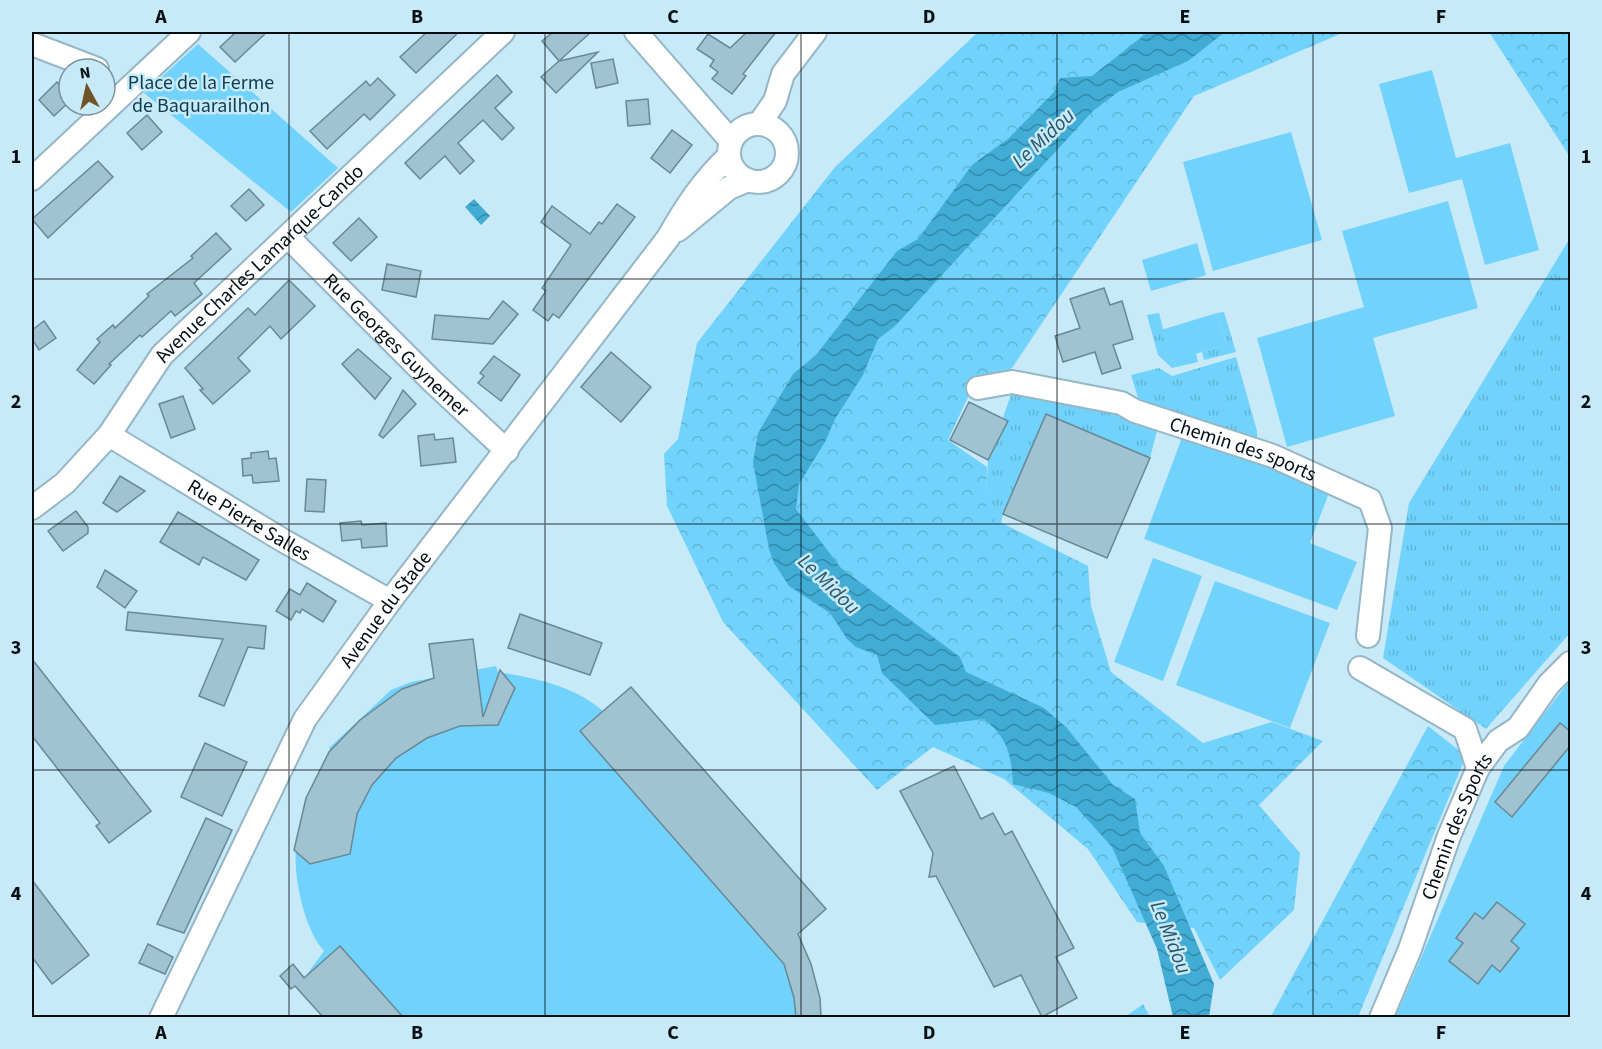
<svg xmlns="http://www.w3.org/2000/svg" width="1602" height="1049" font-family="'Source Sans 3',sans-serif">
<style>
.grass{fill:url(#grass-tufts)}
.forest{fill:url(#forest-crowns)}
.park{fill:#71d3fb}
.water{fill:url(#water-waves)}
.building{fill:#a1c2d1;stroke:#688896;stroke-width:1.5}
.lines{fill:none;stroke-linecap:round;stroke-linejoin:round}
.minor-casing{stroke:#95b6c5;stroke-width:26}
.minor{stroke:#fff;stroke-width:22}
.grid{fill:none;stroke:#040f14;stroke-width:1.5;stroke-opacity:0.55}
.labels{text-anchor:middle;stroke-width:5;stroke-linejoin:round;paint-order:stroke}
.park-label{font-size:20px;fill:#0f3d4f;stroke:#c7e9f8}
.street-label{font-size:20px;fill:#040f14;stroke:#c7e9f8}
.water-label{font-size:21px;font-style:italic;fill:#295467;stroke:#c7e9f8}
.neatline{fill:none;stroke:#040f14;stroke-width:2}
.grid-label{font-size:20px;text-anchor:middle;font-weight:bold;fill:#040f14}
</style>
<defs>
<pattern id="grass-tufts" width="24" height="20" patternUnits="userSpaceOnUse" patternTransform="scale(1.5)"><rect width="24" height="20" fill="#71d3fb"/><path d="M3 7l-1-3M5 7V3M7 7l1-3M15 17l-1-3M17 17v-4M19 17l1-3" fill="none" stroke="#60b4d6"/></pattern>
<pattern id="forest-crowns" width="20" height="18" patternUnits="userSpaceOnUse" patternTransform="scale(1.5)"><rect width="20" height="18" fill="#71d3fb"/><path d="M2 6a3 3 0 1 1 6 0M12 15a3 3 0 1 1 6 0" fill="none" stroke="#60b4d6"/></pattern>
<pattern id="water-waves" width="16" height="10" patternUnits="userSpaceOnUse" patternTransform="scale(1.5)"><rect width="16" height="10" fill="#41acd4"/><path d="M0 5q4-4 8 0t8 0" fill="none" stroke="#348aab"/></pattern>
</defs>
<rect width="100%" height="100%" fill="#c7e9f8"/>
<!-- grass -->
<g class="grass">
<polygon points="1570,238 1570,633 1486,729 1383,658 1409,503"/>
<polygon points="1224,312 1236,352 1204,360 1202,352 1226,345 1217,313"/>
<polygon points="1159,313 1171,361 1196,353 1198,362 1172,368 1158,355 1147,315"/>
<polygon points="1236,357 1257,431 1257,439 1139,401 1131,375 1159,368 1172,376"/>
<polygon points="1013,389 1121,412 1158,427 1150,458 1003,514 1001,523 985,515 988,460 1007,422 1003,417"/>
</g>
<!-- forest -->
<g class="forest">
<polygon points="978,32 1345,32 1194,96 1012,368 969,395 948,440 987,467 986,515 1088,566 1091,606 1111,672 1203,743 1272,722 1323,741 1259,805 1300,853 1294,910 1220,980 1194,928 1137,922 1088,849 1004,779 933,747 877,790 723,622 667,506 664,454 678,439 697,343 835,167"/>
<polygon points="1489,32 1570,32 1570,157"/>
<polygon points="1428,726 1466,756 1358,1017 1270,1018"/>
<polygon points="1143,1004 1150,1017 1125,1017"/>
</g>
<!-- park -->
<g class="park">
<polygon points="198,44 338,168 291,212 144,93"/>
<polygon points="1432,70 1456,158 1510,143 1539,250 1485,265 1462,179 1409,193 1379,84"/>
<polygon points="1291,132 1322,240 1213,271 1183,162"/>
<polygon points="1448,201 1478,308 1373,338 1395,416 1287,447 1257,338 1364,307 1342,231"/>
<polygon points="1197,243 1206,275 1151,291 1142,260"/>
<polygon points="1217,313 1226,345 1171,361 1161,330"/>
<polygon points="1183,435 1330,490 1310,543 1357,562 1337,610 1144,539"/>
<polygon points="1153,558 1202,576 1163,681 1114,662"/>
<polygon points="1215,581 1330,623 1290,728 1176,685"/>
<path d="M 496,666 L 498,672 C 535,678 573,685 603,711 L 631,687 L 826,909 L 798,934 C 810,961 820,987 821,1017 L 323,1017 L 295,986 L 291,989 L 280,976 L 293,964 L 305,977 L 324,951 C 302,927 288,859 300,828 C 310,804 325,781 337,758 L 329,748 L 391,690 L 411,682 Z"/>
<polygon points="1570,680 1570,1017 1395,1018 1504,766"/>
</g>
<!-- water -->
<g class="water">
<path d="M 1148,32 L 1225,32 L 1188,61 L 1118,92 L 1093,111 L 895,326 L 878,339 L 863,375 L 835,419 L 825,442 L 799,484 L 796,509 L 841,568 L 960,657 L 966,672 L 1044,708 L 1066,727 L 1113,785 L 1135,799 L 1140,833 L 1164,866 L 1214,984 L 1209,1017 L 1173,1017 L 1157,949 L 1112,847 L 1076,807 L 1049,793 L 1013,784 C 1011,753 1008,739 984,719 L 935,725 L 882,673 L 877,655 L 856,647 L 847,639 L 830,613 L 789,586 L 774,563 L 769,549 L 753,462 L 758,433 L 793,374 L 816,355 L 897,251 L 918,239 L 972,165 L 1009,138 L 1054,92 L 1060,78 L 1092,76 Z"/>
<polygon points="474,199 490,216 481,225 465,207"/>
</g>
<!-- building -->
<g class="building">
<polygon points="236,32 267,32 235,62 220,47"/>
<polygon points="427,32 459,32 416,73 400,57"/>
<polygon points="553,32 591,32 559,61 598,52 556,93 541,77 559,61 542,41"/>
<polygon points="747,32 776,32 743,74 746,76 732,94 712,79 718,72 710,66 714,60 697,49 708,34 730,48"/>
<polygon points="613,59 618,83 596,88 591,63"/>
<polygon points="497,75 512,92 495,108 514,128 502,140 483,120 458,143 474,161 460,174 445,156 420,179 405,163"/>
<polygon points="378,78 395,95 370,120 364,114 327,149 310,131 366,81 370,86"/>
<polygon points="57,82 69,95 69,102 54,116 39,100"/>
<polygon points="648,99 650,124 628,126 626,101"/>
<polygon points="147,115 162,132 142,150 127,133"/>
<polygon points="672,130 692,145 670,173 651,158"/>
<polygon points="98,161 113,177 48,238 32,219"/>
<polygon points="249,189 264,205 246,221 231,206"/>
<polygon points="617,204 635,217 559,318 553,314 548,321 533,310 546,291 542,288 571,245 541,222 552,206 590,234 599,222 602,224"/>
<polygon points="359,218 377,237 351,261 333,243"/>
<polygon points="216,233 231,249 194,283 202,294 175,316 171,311 142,337 140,335 109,364 111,365 94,384 77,370 100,342 97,339 113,325 115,328 149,296 147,294 193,258 191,256"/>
<polygon points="387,264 421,271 416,297 382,290"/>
<polygon points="289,280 315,306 281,339 270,326 238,358 250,371 213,404 200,390 203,389 185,368 248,308 255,315"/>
<polygon points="1104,288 1110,305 1122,301 1133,339 1113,345 1121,368 1102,374 1095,352 1063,362 1055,336 1080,328 1070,299"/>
<polygon points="503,301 518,314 493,344 432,339 435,315 489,319"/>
<polygon points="44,321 56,338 39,350 32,339 32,330"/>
<polygon points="358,349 391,378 375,399 342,364"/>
<polygon points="611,352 651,387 621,422 581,387"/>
<polygon points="494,356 520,375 501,401 478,383 484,376 480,373"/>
<polygon points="403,390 416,404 383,438 379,435"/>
<polygon points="183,396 195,429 171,438 159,404"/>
<polygon points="969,402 1008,421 988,460 950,440"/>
<polygon points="1046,414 1150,458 1107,558 1003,514"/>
<polygon points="434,434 435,440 453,438 456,462 421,466 418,436"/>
<polygon points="268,451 269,459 276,458 279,481 253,483 252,475 243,476 242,459 251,458 251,453"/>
<polygon points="120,476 145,491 117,512 103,503"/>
<polygon points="307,479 326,480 324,512 305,511"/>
<polygon points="76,511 88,527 88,533 63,551 48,531"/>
<polygon points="178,512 259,560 246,580 203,557 199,565 160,542"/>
<polygon points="361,521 362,525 386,523 387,546 362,548 361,539 342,541 340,523"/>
<polygon points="105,570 137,591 125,608 97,587"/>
<polygon points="307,583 336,601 323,622 302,609 300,613 296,611 291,620 276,611 290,589 300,595"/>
<polygon points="128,612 266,626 264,649 248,647 224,706 199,696 223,639 126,630"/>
<polygon points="520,614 602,643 590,675 508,648"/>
<polygon points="473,639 483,717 500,670 515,688 498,725 460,726 427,738 396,758 372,785 357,814 350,854 310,864 294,850 306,798 329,752 360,720 402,689 434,678 429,644"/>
<polygon points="32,659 151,811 109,843 96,826 100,823 32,736"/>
<polygon points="631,687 826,909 798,934 811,964 820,998 821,1017 796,1017 794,998 784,964 580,731"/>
<polygon points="1560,723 1570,731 1570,746 1512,817 1495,802"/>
<polygon points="205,743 247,762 222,816 181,797"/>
<polygon points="954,766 981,819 993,813 1005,835 1012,831 1074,948 1056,957 1077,998 1042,1017 1021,975 994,987 936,876 929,877 933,853 900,791"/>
<polygon points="206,818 232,830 184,933 157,924"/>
<polygon points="32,880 89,955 52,984 32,957"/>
<polygon points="1497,902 1525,924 1511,941 1519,948 1500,972 1492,965 1478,984 1449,961 1463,943 1456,938 1475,913 1483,919"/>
<polygon points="148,944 173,957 165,974 139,963"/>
<polygon points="340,946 403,1017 323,1017 295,986 291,989 280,976 293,964 304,978"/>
</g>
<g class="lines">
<!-- minor casing -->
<g class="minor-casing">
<g id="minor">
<polyline points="636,32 731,141"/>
<polyline points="32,44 97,69"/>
<polyline points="759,124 775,101 783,74 815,32"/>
<circle cx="758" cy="153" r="29"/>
<polyline points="32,179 189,32"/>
<polyline points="678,230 729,188 748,180"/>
<path id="s1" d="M 288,237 L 432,381 L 507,451"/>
<path id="s2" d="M 978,388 L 1012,382 L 1121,403 L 1135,411 L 1273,456 L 1370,500 L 1380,528 L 1368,636"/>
<path id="s3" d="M 109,435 L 284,541 L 390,601"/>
<path id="s4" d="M 32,508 L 65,483 L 109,435 L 162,355 L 503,32"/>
<polyline points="1360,668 1465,729 1478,768"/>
<path id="s5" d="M 161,1018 L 305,719 L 390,601 L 668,238 C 685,208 703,180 729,156"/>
<path id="s6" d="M 1381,1018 L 1410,949 L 1449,836 L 1478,768 L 1498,741 L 1518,728 L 1549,684 L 1570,663"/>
</g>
</g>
<!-- minor -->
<use href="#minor" class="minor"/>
</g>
<!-- grid -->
<path class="grid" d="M 289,32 L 289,1018M 545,32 L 545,1018M 801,32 L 801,1018M 1057,32 L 1057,1018M 1313,32 L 1313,1018M 32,279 L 1570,279M 32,524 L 1570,524M 32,770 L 1570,770"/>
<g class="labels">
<!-- park labels -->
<g class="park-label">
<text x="201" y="89">Place de la Ferme<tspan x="201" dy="23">de Baquarailhon</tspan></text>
</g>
<!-- street labels -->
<g class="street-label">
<text dy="7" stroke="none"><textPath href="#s4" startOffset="336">Avenue Charles Lamarque-Cando</textPath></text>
<text dy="7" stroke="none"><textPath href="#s1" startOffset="153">Rue Georges Guynemer</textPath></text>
<text dy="7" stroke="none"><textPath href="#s2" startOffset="276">Chemin des sports</textPath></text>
<text dy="7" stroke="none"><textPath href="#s3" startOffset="164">Rue Pierre Salles</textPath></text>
<text dy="7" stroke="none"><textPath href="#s5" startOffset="468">Avenue du Stade</textPath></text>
<text dy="7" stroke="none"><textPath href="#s6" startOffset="206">Chemin des Sports</textPath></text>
</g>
<!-- water labels -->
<g class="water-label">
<text transform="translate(1043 138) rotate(-43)" y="7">Le Midou</text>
<text transform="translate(829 584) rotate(44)" y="7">Le Midou</text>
<text transform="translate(1171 937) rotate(68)" y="7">Le Midou</text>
</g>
</g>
<!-- border -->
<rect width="1602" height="1049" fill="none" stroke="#c7e9f8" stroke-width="66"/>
<!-- north arrow -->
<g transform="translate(87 87) rotate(352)"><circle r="28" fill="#c7e9f8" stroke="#79929d" stroke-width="1.5"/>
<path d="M0-4.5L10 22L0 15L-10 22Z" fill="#705427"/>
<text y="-9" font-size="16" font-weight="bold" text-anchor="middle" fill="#040f14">N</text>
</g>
<rect x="33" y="33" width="1536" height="983" class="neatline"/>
<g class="grid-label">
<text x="161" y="23">A</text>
<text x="417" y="23">B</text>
<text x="673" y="23">C</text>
<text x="929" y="23">D</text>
<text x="1185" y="23">E</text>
<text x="1441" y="23">F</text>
<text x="16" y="163">1</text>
<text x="1586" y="163">1</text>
<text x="16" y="408">2</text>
<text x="1586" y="408">2</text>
<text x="16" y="654">3</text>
<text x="1586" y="654">3</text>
<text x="16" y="900">4</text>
<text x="1586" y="900">4</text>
<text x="161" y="1039">A</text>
<text x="417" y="1039">B</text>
<text x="673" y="1039">C</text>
<text x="929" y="1039">D</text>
<text x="1185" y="1039">E</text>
<text x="1441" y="1039">F</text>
</g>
</svg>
